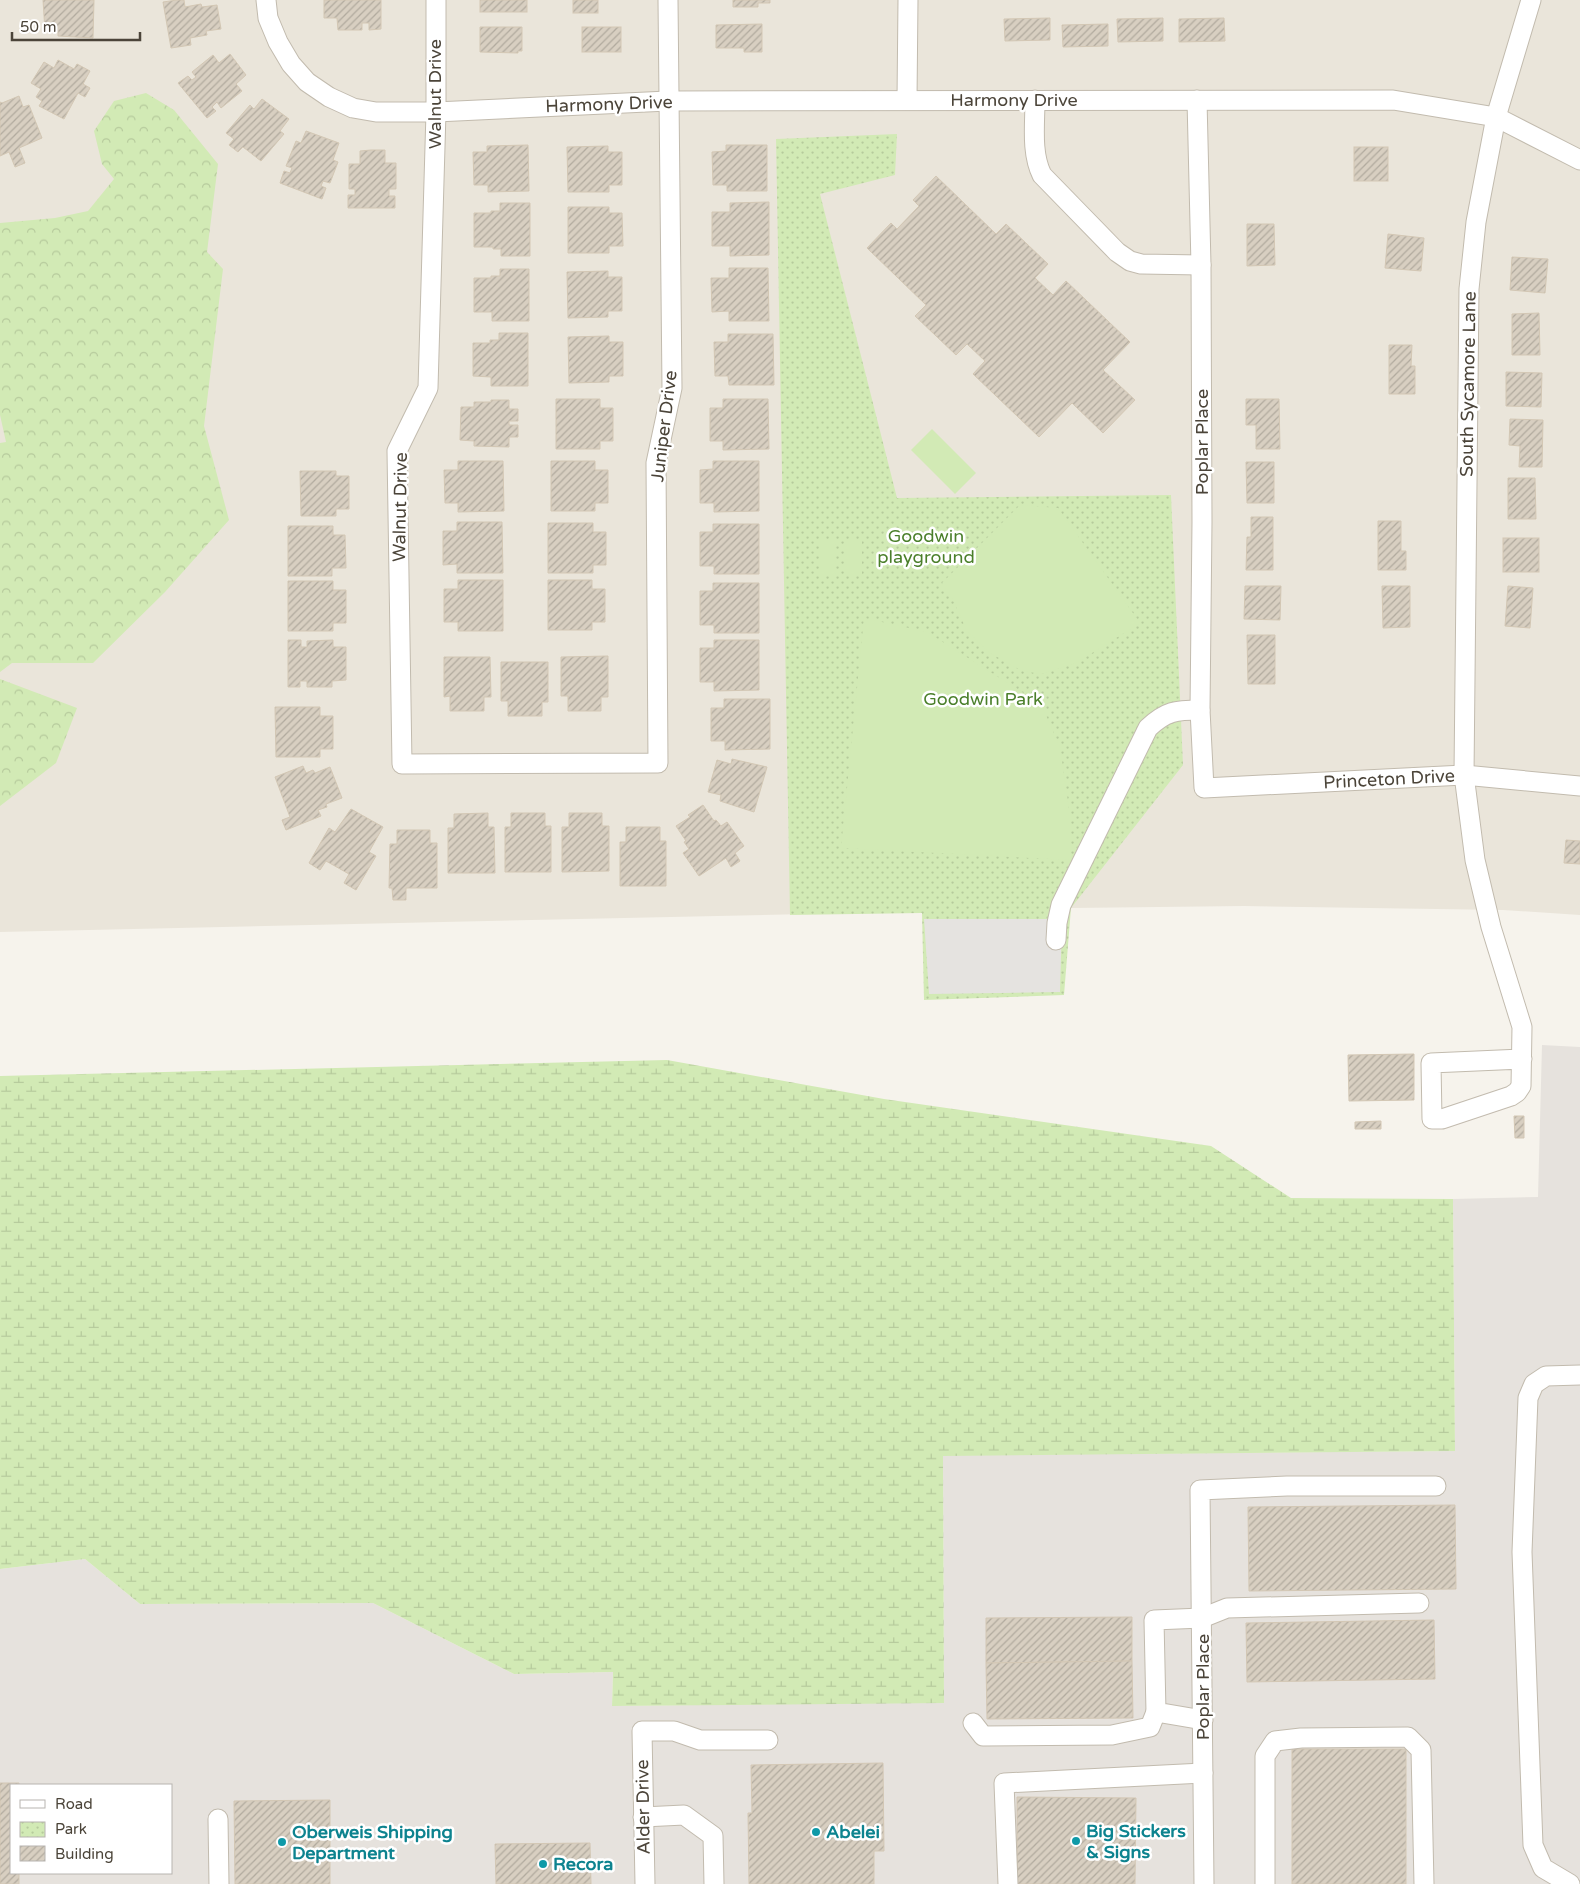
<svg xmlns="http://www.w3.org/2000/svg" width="1580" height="1884" font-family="'Varela Round',sans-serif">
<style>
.residential{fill:#eae5da}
.industrial{fill:#e6e2dd;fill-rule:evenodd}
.forest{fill:url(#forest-crowns)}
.wetland{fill:url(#wetland-marsh)}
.park{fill:url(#park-dots)}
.garden{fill:#d2eab5}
.parking{fill:#e5e3e0}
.building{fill:url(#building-hatch);stroke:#d3c7b4}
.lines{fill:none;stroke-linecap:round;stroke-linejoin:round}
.minor-casing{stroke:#c2bbae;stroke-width:21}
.minor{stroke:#fff;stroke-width:19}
.culture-dot{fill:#0f9aa8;stroke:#fff;stroke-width:2}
.labels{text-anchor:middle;stroke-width:5;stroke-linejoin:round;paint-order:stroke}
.street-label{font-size:18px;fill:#4b4439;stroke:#fff}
.park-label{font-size:18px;fill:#4a7f2a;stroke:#fff}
.culture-label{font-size:18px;font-weight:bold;fill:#0d838f;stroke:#fff;text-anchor:start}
</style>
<defs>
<pattern id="forest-crowns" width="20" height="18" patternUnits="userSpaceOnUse" patternTransform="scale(1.25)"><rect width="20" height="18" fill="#d2eab5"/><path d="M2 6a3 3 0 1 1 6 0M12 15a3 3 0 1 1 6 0" fill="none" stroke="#b6ca9c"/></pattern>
<pattern id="wetland-marsh" width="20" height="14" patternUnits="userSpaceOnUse" patternTransform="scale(1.25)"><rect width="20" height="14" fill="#d2eab5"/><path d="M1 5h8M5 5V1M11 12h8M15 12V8" fill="none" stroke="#b6ca9c"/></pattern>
<pattern id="park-dots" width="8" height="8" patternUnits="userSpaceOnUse" patternTransform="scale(1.25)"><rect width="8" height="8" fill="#d2eab5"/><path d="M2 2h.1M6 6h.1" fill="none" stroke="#b6ca9c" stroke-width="1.8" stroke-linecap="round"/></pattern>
<pattern id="building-hatch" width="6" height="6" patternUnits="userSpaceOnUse" patternTransform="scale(1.25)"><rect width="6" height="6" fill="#d8cfc1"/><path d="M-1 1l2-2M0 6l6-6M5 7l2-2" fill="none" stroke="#b1aa9e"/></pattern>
</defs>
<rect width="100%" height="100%" fill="#f6f3ec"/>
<!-- residential -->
<polygon class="residential" points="0,0 1580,0 1580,915 1503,910 1244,906 1071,908 0,932"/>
<!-- industrial -->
<path class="industrial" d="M 1542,1045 L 1580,1047 L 1580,1884 L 0,1884 L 0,1569 L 85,1559 L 140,1604 L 373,1603 L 514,1674 L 613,1672 L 612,1706 L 944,1702 L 943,1455 L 1455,1451 L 1453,1199 L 1538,1197 ZM 11,1785 L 171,1785 L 171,1873 L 11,1873 Z"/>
<!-- forest -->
<g class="forest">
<polygon points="146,93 174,110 218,164 207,252 223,269 204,426 229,520 165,592 93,663 12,663 0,672 0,443 6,442 0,415 0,223 55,218 88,211 114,179 102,164 94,131 114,101"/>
<polygon points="0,679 77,708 56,763 0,806"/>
</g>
<!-- wetland -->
<polygon class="wetland" points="667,1060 884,1099 1211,1146 1291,1198 1453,1199 1455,1451 943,1456 944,1703 612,1706 613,1672 514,1674 373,1603 140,1604 85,1559 0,1569 0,1076"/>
<!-- park -->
<polygon class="park" points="897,134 895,175 820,194 897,498 1171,495 1183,765 1071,908 1064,995 924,1000 922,913 790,915 776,139"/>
<!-- garden -->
<g class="garden">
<polygon points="932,429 976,473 955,494 911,450"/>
<polygon points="1020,505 1058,508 1140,623 1076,663 1042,674 1022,671 990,653 967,631 953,600 942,583"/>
<polygon points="820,541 836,541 835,576 820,576"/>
<rect x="846" y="541" width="16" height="35"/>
<polygon points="864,618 927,632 1041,704 1060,747 1069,809 1069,860 841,848"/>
</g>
<!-- parking -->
<polygon class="parking" points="924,919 1062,919 1060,992 929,994"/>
<!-- building -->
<g class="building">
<polygon points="43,0 94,0 93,38 58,36 58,31 45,31"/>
<polygon points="177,0 184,0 185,7 201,4 202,7 217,5 221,29 206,31 207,35 190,38 191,45 171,48 163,2"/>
<polygon points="324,0 381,0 381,29 369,30 369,23 362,23 362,30 338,30 337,18 324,18"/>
<rect x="480" y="0" width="47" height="12"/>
<rect x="573" y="0" width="25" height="13"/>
<polygon points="733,0 770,0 770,3 758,3 758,7 733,7"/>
<polygon points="1050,18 1050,40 1005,41 1004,19"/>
<polygon points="1163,18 1163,41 1118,42 1117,19"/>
<polygon points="1224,18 1225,41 1179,42 1179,19"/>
<polygon points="762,24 762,52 744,52 744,48 716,48 716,25"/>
<polygon points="1108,24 1108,46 1063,47 1062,25"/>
<polygon points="480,27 522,27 522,51 518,51 518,53 480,52"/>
<rect x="582" y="27" width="39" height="25"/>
<polygon points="230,54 246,75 236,84 242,91 221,108 217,102 212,107 216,111 207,118 178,83 188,76 192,80 196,77 192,72 213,55 219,63"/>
<polygon points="58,60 74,69 77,64 90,71 83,84 90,88 85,97 78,93 64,119 39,106 42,101 36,97 41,89 31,83 44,62 54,68"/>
<polygon points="19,96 23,107 29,105 42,138 19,148 25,163 15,167 9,152 0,156 0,102 2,103"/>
<polygon points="262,99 289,119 280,131 284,134 261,161 243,147 238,152 229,145 234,139 226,133 250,105 254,109"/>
<polygon points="306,131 339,143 333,160 338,162 330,183 323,181 321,186 326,188 322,199 280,183 284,171 290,173 292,168 286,166 296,141 301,143"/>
<polygon points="528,145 529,191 488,192 488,185 474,185 473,152 487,152 487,146"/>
<polygon points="726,145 767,145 767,191 727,191 727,185 713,185 712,152 726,151"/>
<polygon points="608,146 608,152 622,152 622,185 609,185 609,192 568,192 567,147"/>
<rect x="1354" y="147" width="34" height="34"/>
<polygon points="371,150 385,150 385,163 396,163 396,189 389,189 389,196 395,196 395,208 348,208 348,195 355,195 355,189 349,189 349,164 360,164 360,151"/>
<polygon points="936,176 996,234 1006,224 1048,264 1035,278 1053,295 1066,281 1130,342 1103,370 1135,400 1103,433 1072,403 1039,437 973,374 985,361 967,344 956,355 915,316 926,305 867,248 891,223 897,229 919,206 913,200"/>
<polygon points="769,202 769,255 730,256 730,246 712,246 712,212 730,212 730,203"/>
<polygon points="500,203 530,203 530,256 501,256 501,249 493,249 493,247 474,247 474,213 491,213 491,211 500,211"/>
<polygon points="568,207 609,207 609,213 622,213 623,246 609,246 609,253 568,253"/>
<polygon points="1247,224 1274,224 1275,265 1247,266"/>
<polygon points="1388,234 1424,238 1421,271 1385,268"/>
<polygon points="1512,257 1548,259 1545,293 1510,290"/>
<polygon points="729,268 768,268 769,321 729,321 729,311 712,312 711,278 729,278"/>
<polygon points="500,269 529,269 529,321 492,321 492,312 474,312 474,278 491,278 491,276 500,276"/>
<polygon points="608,271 608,277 622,277 622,311 608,311 608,317 568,318 567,272"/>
<polygon points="1539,313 1540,355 1512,355 1512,314"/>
<polygon points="499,333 528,333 528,386 491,386 491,377 473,376 473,343 490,343 490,340 499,340"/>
<polygon points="728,334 773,334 774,385 729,385 728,376 715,376 714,342 728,342"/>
<polygon points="609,336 609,342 623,342 623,376 609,376 609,382 569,383 568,337"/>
<polygon points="1389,345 1412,345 1411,366 1415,366 1415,394 1389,394"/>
<polygon points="1506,372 1542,373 1541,407 1506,406"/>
<polygon points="556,399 600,399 600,408 613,408 613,441 600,441 600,449 556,449"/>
<polygon points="723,399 768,399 769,449 723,450 723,441 710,441 710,408 723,408"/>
<polygon points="1246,399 1279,399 1280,449 1256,449 1256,425 1246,425"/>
<polygon points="491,400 509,400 509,409 518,409 518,421 509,421 509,425 518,425 518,437 509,437 509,447 474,446 474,441 460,440 461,407 474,407 474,402 491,402"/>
<polygon points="1510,419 1543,420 1542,467 1519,467 1520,446 1509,445"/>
<polygon points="458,461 503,461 504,511 458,512 458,503 445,503 444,470 458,470"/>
<polygon points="551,461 595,461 595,470 608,470 608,503 595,503 595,511 551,511"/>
<polygon points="713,461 759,461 759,511 714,512 714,503 700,503 700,470 713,469"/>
<polygon points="1246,462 1274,462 1274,503 1247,503"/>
<polygon points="300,471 336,471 336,476 349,476 349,509 336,509 336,516 301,516"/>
<polygon points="1508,478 1535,478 1536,519 1508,519"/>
<polygon points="1251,517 1273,517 1273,570 1246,570 1247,537 1251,537"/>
<polygon points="1378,521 1401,521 1401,551 1406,551 1406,570 1378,570"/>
<polygon points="457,522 502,522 503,573 457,573 457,564 443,565 443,531 457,531"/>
<polygon points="548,523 593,523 593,532 606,532 606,565 593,565 593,573 548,573"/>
<polygon points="713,524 759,524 759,574 714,574 714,566 700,566 700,532 713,532"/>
<polygon points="288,526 333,526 333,535 345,535 346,568 332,568 332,576 288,576"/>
<rect x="1503" y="538" width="36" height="34"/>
<polygon points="458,580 503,580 503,631 458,631 458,622 444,622 444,589 458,589"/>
<polygon points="548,580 592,580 592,589 605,589 605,622 592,622 592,630 548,630"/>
<polygon points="288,581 333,581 333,590 346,590 346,623 333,623 333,631 288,631"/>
<polygon points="713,583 759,583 759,633 714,633 714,625 700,625 700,591 713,591"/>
<polygon points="1245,586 1281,586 1280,620 1244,619"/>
<polygon points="1382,586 1410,586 1410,627 1383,628"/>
<polygon points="1508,586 1533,588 1530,628 1505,626"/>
<polygon points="1247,635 1275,635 1275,684 1248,684"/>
<polygon points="288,640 301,640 301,647 307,647 307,641 333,640 333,647 346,647 346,680 332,681 332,687 307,687 307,681 300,681 300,687 288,687"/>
<polygon points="714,640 759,640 759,690 714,691 714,682 700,682 700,648 714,648"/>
<polygon points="608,656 608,697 601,697 601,711 568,711 568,696 561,696 561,657"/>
<polygon points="444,657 490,657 491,697 484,697 484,711 450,711 450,696 444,697"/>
<polygon points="501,662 548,662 548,702 542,702 542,716 508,716 508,701 501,701"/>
<polygon points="724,699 770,699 770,749 725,750 725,741 711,741 711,708 724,708"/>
<polygon points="275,707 320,707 320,716 333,716 333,749 320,749 320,757 276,757"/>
<polygon points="732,759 767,767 754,812 720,801 721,795 708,792 717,760 731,764"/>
<polygon points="303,766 306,773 313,770 315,773 330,767 342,798 326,804 327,807 318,810 321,816 286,830 282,820 290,817 275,777"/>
<polygon points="703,805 714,821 716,820 721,826 727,822 744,846 735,853 740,861 731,867 726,858 699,876 683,853 689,849 684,842 686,841 676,826 690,817 688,815"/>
<polygon points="351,809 383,827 369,852 376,856 356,890 344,883 349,874 326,861 320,870 309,863 329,828 335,832"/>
<polygon points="488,813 488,827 494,827 495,873 448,873 448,828 454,828 454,814"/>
<polygon points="511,813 545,813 545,826 551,826 551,872 505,872 505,827 511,827"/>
<polygon points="569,813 602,813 602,826 609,826 609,871 562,872 562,827 569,827"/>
<polygon points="626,827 660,827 660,841 666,841 666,886 620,886 620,842 626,842"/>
<polygon points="397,830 430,830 430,843 437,843 437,888 406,888 406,900 393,900 392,888 389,888 390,844 397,844"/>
<polygon points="1566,840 1580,841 1580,864 1564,863"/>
<polygon points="1414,1054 1414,1100 1349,1101 1348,1055"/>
<polygon points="1514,1116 1524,1116 1524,1138 1515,1138"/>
<polygon points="1381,1121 1381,1129 1355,1129 1355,1122"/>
<polygon points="1455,1505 1456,1589 1249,1591 1248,1507"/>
<polygon points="1132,1617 1132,1661 986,1663 986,1618"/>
<polygon points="1434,1620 1435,1679 1247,1682 1246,1623"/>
<polygon points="1132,1661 1133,1718 987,1719 986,1663"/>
<rect x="1292" y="1749" width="114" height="135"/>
<polygon points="883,1763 884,1851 874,1851 874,1884 749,1884 748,1813 752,1813 751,1765"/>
<polygon points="0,1783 19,1783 19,1785 11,1785 11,1873 19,1873 19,1884 0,1884"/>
<polygon points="1017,1797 1136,1798 1135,1884 1017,1884"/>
<polygon points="330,1800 330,1884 235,1884 234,1801"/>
<polygon points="590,1843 591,1884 496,1884 495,1844"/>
</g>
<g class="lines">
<!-- minor casing -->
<g class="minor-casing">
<g id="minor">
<polyline points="266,0 268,18 278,42 291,64 307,82 329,97 353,108 376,112 436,112 668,101 1393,100 1496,117 1580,160"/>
<polyline points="436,0 436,112 428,388 397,451 402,764 658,763 656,463 672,388 668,0"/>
<polyline points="907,100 908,0"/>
<path d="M 1035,100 C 1035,124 1031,153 1042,175 L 1117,252 L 1130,261 L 1141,264 L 1201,265"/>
<polyline points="1197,100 1201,265 1202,522 1200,710 1204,788 1464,775 1580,786"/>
<path d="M 1056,940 L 1057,923 L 1061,905 L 1148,728 C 1166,711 1176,710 1200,710"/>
<polyline points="1522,1059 1431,1063 1432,1119 1442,1119 1511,1096 1517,1092 1521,1086 1522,1027 1491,927 1475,860 1464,775 1469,289 1476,222 1496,117 1531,0"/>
<polyline points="1203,1720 1156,1712 1154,1620 1202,1618 1227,1608 1419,1603"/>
<polyline points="973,1723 983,1736 1112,1735 1150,1727 1156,1712"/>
<polyline points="643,1817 684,1815 713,1836 714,1884"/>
<polyline points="218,1819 219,1884"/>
<polyline points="645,1884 642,1731 674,1731 700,1740 768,1740"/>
<polyline points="1008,1884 1004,1783 1203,1773"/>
<polyline points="1204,1884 1200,1490 1287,1486 1436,1486"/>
<polyline points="1265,1884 1265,1756 1275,1741 1301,1738 1408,1737 1421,1750 1424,1884"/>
<polyline points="1570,1884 1543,1868 1533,1845 1522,1552 1528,1398 1534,1384 1546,1376 1580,1375"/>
</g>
</g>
<!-- minor -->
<use href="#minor" class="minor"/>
</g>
<!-- markers -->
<g class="culture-dot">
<circle cx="816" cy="1832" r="5"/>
<circle cx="1076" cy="1841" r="5"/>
<circle cx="282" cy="1842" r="5"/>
<circle cx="543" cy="1864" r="5"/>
</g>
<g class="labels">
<!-- street labels -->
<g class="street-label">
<text transform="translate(435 94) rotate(-90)" y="6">Walnut Drive</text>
<text x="1014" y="106">Harmony Drive</text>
<text transform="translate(609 104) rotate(-2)" y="6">Harmony Drive</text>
<text transform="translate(1468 384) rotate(-89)" y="6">South Sycamore Lane</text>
<text transform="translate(664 426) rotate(-83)" y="6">Juniper Drive</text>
<text transform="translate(1202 442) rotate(-90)" y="6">Poplar Place</text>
<text transform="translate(400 507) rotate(-89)" y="6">Walnut Drive</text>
<text transform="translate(1389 779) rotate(-3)" y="6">Princeton Drive</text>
<text transform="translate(1203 1687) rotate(-90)" y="6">Poplar Place</text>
<text transform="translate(643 1807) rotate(-91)" y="6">Alder Drive</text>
</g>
<!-- park labels -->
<g class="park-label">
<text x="926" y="542">Goodwin<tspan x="926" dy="21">playground</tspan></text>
<text x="983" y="705">Goodwin Park</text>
</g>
<!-- culture labels -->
<g class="culture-label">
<text x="1086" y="1837">Big Stickers<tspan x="1086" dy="21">&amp; Signs</tspan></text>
<text x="292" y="1838">Oberweis Shipping<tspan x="292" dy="21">Department</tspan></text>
<text x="826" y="1838">Abelei</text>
<text x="553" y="1870">Recora</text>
</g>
</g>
<!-- legend -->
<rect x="10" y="1784" width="162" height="90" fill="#ffffff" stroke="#b7b4b0"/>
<rect x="20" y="1800" width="25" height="8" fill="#ffffff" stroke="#b7b4b0"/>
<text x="55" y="1809" font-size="15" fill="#4b4439">Road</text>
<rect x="20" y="1822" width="25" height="15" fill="url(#park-dots)" stroke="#b7b4b0"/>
<text x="55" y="1834" font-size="15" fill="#4b4439">Park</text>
<rect x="20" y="1846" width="25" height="15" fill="url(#building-hatch)" stroke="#b7b4b0"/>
<text x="55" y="1859" font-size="15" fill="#4b4439">Building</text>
<!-- scale -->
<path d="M12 32v8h128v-8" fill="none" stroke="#4b4439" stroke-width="2.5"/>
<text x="20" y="32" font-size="15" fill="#4b4439" stroke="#ffffff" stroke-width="4" paint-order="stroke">50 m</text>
</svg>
